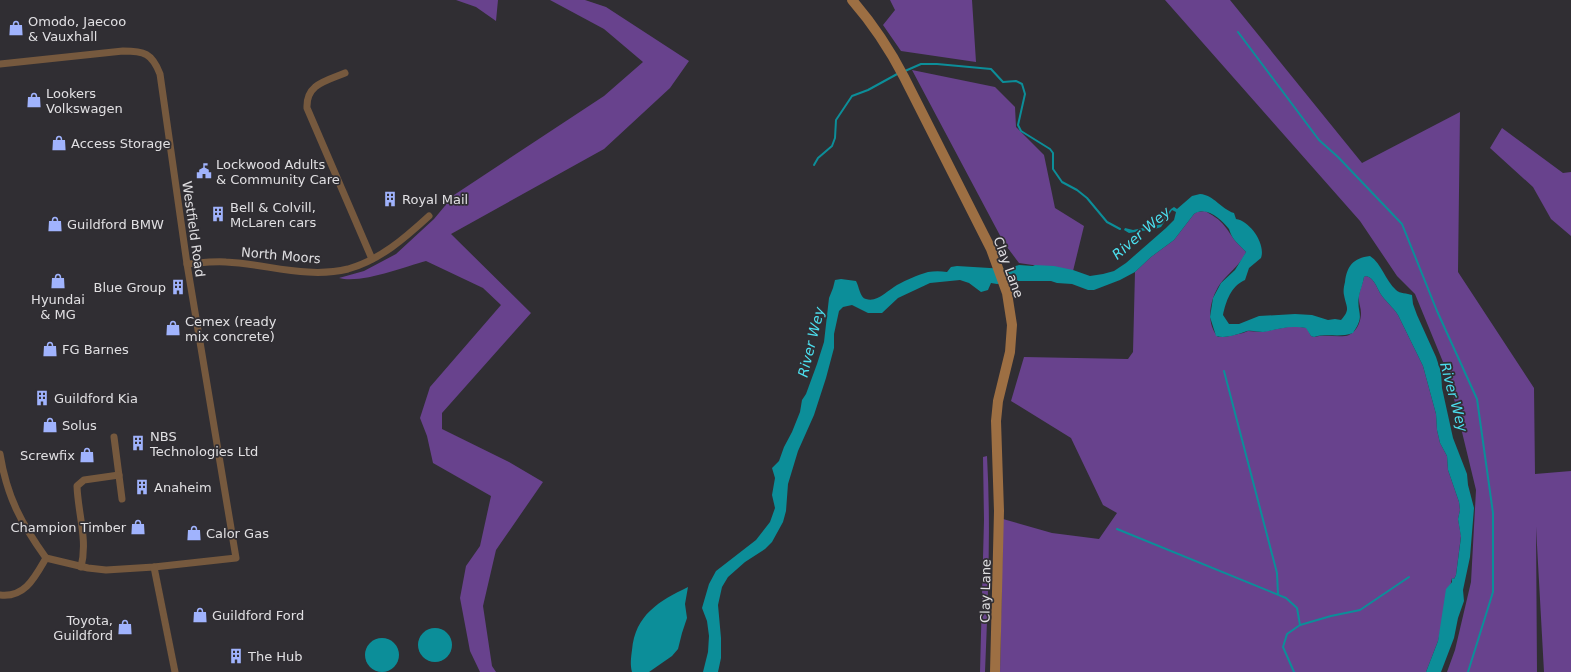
<svg xmlns="http://www.w3.org/2000/svg" width="1571" height="672" font-family="'DejaVu Sans',sans-serif">
<style>
.green{fill:#68428d}
.water{fill:#0c8e99}
.lines{fill:none;stroke-linecap:round;stroke-linejoin:round}
.stream{stroke:#0c8e99;stroke-width:2}
.street{stroke:#76593e;stroke-width:7}
.secondary{stroke:#9d6f43;stroke-width:10}
.labels{text-anchor:middle;stroke-width:3.5;stroke-linejoin:round;paint-order:stroke}
.poi-label{font-size:13px;fill:#e0dfe2;stroke:#302e33;text-anchor:start}
.street-label{font-size:13px;fill:#e0dfe2;stroke:#302e33}
.water-label{font-size:14px;font-style:italic;fill:#4cdfee;stroke:#302e33}
</style>
<rect width="100%" height="100%" fill="#302e33"/>
<!-- green -->
<g class="green">
<polygon points="456,0 498,0 496,21 476,7"/>
<path d="M 550,0 L 585,0 L 606,7 L 689,61 L 670,88 L 604,149 L 451,234 L 531,313 L 442,413 L 442,429 L 509,462 L 543,482 L 496,550 L 483,606 L 492,666 L 496,672 L 480,672 L 470,651 L 460,598 L 466,566 L 480,546 L 491,496 L 433,463 L 427,436 L 420,418 L 430,387 L 501,305 L 483,288 L 426,261 C 404,267 361,284 339,278 L 364,271 L 396,254 L 434,219 L 454,195 L 604,96 L 643,62 L 604,29 Z"/>
<polygon points="890,0 972,0 976,62 901,51 883,25 895,10"/>
<polygon points="1165,0 1230,0 1362,163 1460,112 1458,272 1534,388 1535,474 1571,471 1571,672 1544,672 1536,527 1537,672 1447,672 1455,650 1471,582 1476,490 1448,374 1415,294 1397,276 1360,221"/>
<polygon points="912,70 995,87 1015,107 1016,127 1044,155 1055,208 1084,226 1073,271 1019,263 1004,243"/>
<polygon points="1502,128 1563,173 1571,172 1571,236 1551,219 1533,187 1490,148"/>
<path d="M 1205,211 C 1220,219 1224,224 1233,238 C 1236,243 1242,247 1246,252 C 1240,266 1228,273 1220,284 C 1210,299 1205,322 1218,337 L 1225,337 L 1243,333 L 1248,331 L 1261,332 L 1293,326 L 1307,328 L 1311,336 L 1314,337 C 1324,334 1334,337 1345,336 C 1355,335 1361,323 1361,313 C 1361,307 1358,302 1359,295 C 1360,289 1363,283 1364,277 L 1366,276 C 1374,278 1376,286 1380,293 C 1385,301 1393,307 1398,315 L 1423,366 L 1436,414 L 1437,430 L 1440,443 L 1447,456 L 1448,470 L 1459,502 L 1460,510 L 1458,519 L 1461,536 L 1456,575 L 1454,579 L 1452,578 L 1438,641 L 1426,672 L 1000,672 L 1003,519 L 1052,533 L 1099,539 L 1117,513 L 1103,505 L 1071,438 L 1011,401 L 1024,357 L 1128,359 L 1133,352 L 1135,272 L 1151,257 L 1174,240 L 1194,214 L 1197,212 Z"/>
<path d="M 987,456 C 991,528 988,600 985,672 L 980,672 L 984,520 L 983,457 Z"/>
</g>
<!-- water -->
<g class="water">
<path d="M 1200,194 C 1214,195 1221,209 1234,213 L 1236,219 C 1250,221 1266,244 1261,258 L 1249,268 L 1245,280 C 1231,286 1226,301 1223,315 L 1229,324 L 1239,324 L 1259,316 L 1295,314 L 1312,315 L 1328,320 L 1335,319 L 1341,320 C 1351,309 1346,307 1344,295 C 1343,291 1344,286 1345,282 C 1347,266 1353,258 1370,256 C 1382,264 1385,280 1396,290 C 1400,294 1407,293 1412,295 L 1413,304 L 1417,315 L 1436,357 L 1441,372 L 1442,388 L 1453,438 L 1467,474 L 1468,485 L 1474,508 L 1470,557 L 1463,590 L 1464,601 L 1458,618 L 1454,638 L 1441,672 L 1426,672 L 1438,641 L 1446,589 L 1452,582 L 1452,578 L 1454,579 L 1456,575 L 1461,537 L 1458,519 L 1460,510 L 1459,502 L 1448,470 L 1447,456 L 1440,443 L 1437,430 L 1436,414 L 1423,366 L 1398,315 C 1393,307 1385,301 1380,293 C 1376,286 1374,278 1366,276 L 1364,277 C 1363,284 1360,290 1359,296 C 1356,314 1366,314 1353,333 C 1340,338 1327,333 1314,337 L 1311,336 L 1306,328 C 1288,325 1280,329 1263,332 C 1258,332 1252,330 1247,331 C 1238,334 1226,339 1216,336 L 1210,317 L 1213,298 L 1221,283 L 1235,270 L 1246,252 C 1242,247 1236,243 1233,238 C 1231,235 1230,232 1229,229 C 1222,220 1206,205 1194,214 L 1174,240 L 1151,257 L 1135,272 L 1120,280 L 1094,290 L 1088,290 L 1072,284 L 1057,283 L 1051,281 L 1015,281 L 997,284 L 991,283 L 988,290 L 981,292 L 969,283 L 960,280 L 930,283 L 898,298 L 882,313 L 868,313 L 852,305 L 843,307 L 839,311 L 834,334 L 834,348 L 826,378 L 814,415 L 798,451 L 788,484 L 786,511 L 783,522 L 772,542 L 765,549 L 745,562 L 728,577 L 722,587 L 718,605 L 721,638 L 721,658 L 718,672 L 703,672 L 708,652 L 709,636 L 707,621 L 702,608 L 709,584 L 716,571 L 756,540 L 770,522 L 775,508 L 772,495 L 775,478 L 772,468 L 779,461 L 784,447 L 792,432 L 800,412 L 802,400 L 806,394 L 817,364 L 824,342 L 829,298 L 833,288 L 835,280 L 841,279 L 856,281 C 859,286 860,298 866,299 C 877,303 888,290 897,285 C 906,280 918,275 928,272 C 934,271 941,271 947,272 L 951,267 L 957,266 L 1006,269 L 1019,265 L 1033,266 L 1035,265 L 1054,266 L 1073,270 L 1090,276 L 1103,274 L 1114,271 L 1126,263 L 1166,228 L 1174,220 L 1176,212 L 1172,210 L 1161,227 L 1155,229 L 1129,233 L 1124,230 L 1125,228 L 1133,230 L 1158,225 L 1171,209 L 1174,207 L 1177,209 L 1192,196 Z"/>
<path d="M 688,587 L 685,604 L 687,618 L 682,633 L 678,649 L 672,656 L 649,672 L 632,672 C 630,665 631,657 632,650 C 635,615 659,601 688,587 Z"/>
<circle cx="435" cy="645" r="17"/>
<circle cx="382" cy="655" r="17"/>
</g>
<g class="lines">
<!-- stream -->
<g class="stream">
<polyline points="1238,32 1319,140 1338,157 1402,224 1437,311 1477,399 1493,513 1493,592 1468,672"/>
<polyline points="905,71 921,64 937,64 991,69 1003,82 1016,81 1022,84 1025,94 1018,125 1021,131 1050,149 1053,153 1053,169 1062,182 1077,190 1087,198 1107,222 1120,229"/>
<polyline points="814,165 818,158 832,146 835,138 836,120 852,96 868,90 899,73"/>
<polyline points="1224,371 1277,573 1278,594"/>
<polyline points="1117,529 1286,598 1297,608 1300,625"/>
<polyline points="1294,672 1283,647 1287,634 1300,625 1331,616 1360,610 1409,577"/>
</g>
<!-- street -->
<g class="street">
<path d="M 0,64 L 123,51 C 144,51 152,53 160,74 L 187,264 L 236,558 L 154,567 L 106,570 L 88,568 L 46,558"/>
<path d="M 345,73 C 326,81 306,84 307,108 L 372,259"/>
<path d="M 187,264 C 200,263 213,261 226,262 C 267,264 307,279 348,269 C 380,260 405,238 429,216"/>
<polyline points="114,437 122,499"/>
<path d="M 0,454 C 7,497 21,523 46,558"/>
<path d="M 81,567 C 88,540 78,514 77,486 L 84,480 L 119,475"/>
<polyline points="154,567 175,672"/>
<path d="M 0,595 C 25,598 35,577 46,558"/>
</g>
<!-- secondary -->
<path class="secondary" d="M 852,0 C 872,23 890,50 904,77 L 991,249 L 1007,293 L 1012,325 L 1010,352 L 998,401 L 996,421 L 999,511 L 995,672"/>
</g>
<!-- icons -->
<defs>
<g id="shop-bare" transform="scale(1.2)"><path d="M-5-2.5h2.3a2.7 3.5 0 0 1 5.4 0H5L5.5 6h-11ZM-1.5-2.5h3a1.5 2.3 0 0 0-3 0Z" fill="#a0b3fd" stroke="#302e33" stroke-width="2.5" paint-order="stroke"/></g>
<g id="civic-bare" transform="scale(1.2)"><path d="M-.6-6.5H3V-4.5H.6V-3L4-1V1h2V6H-6V1h2V-1L-.6-3ZM-1.2 2.5V6h2.4V2.5Z" fill="#a0b3fd" stroke="#302e33" stroke-width="2.5" paint-order="stroke"/></g>
<g id="building-bare" transform="scale(1.2)"><path d="M-4-6H4V6H1V3H-1V6H-4ZM-2.5-4.3h1.7v1.8h-1.7ZM.8-4.3h1.7v1.8H.8ZM-2.5-1h1.7V.8h-1.7ZM.8-1h1.7V.8H.8Z" fill="#a0b3fd" stroke="#302e33" stroke-width="2.5" paint-order="stroke"/></g>
</defs>
<g fill-rule="evenodd">
<use href="#shop-bare" x="16" y="28"/>
<use href="#shop-bare" x="34" y="100"/>
<use href="#shop-bare" x="59" y="143"/>
<use href="#civic-bare" x="204" y="171"/>
<use href="#building-bare" x="390" y="199"/>
<use href="#building-bare" x="218" y="214"/>
<use href="#shop-bare" x="55" y="224"/>
<use href="#shop-bare" x="58" y="281"/>
<use href="#building-bare" x="178" y="287"/>
<use href="#shop-bare" x="173" y="328"/>
<use href="#shop-bare" x="50" y="349"/>
<use href="#building-bare" x="42" y="398"/>
<use href="#shop-bare" x="50" y="425"/>
<use href="#building-bare" x="138" y="443"/>
<use href="#shop-bare" x="87" y="455"/>
<use href="#building-bare" x="142" y="487"/>
<use href="#shop-bare" x="138" y="527"/>
<use href="#shop-bare" x="194" y="533"/>
<use href="#shop-bare" x="200" y="615"/>
<use href="#shop-bare" x="125" y="627"/>
<use href="#building-bare" x="236" y="656"/>
</g>
<g class="labels">
<!-- poi labels -->
<g class="poi-label">
<text x="28" y="26">Omodo, Jaecoo<tspan x="28" dy="15">&amp; Vauxhall</tspan></text>
<text x="46" y="98">Lookers<tspan x="46" dy="15">Volkswagen</tspan></text>
<text x="71" y="148">Access Storage</text>
<text x="216" y="169">Lockwood Adults<tspan x="216" dy="15">&amp; Community Care</tspan></text>
<text x="402" y="204">Royal Mail</text>
<text x="230" y="212">Bell &amp; Colvill,<tspan x="230" dy="15">McLaren cars</tspan></text>
<text x="67" y="229">Guildford BMW</text>
<text x="166" y="292" text-anchor="end">Blue Group</text>
<text x="58" y="304" text-anchor="middle">Hyundai<tspan x="58" dy="15">&amp; MG</tspan></text>
<text x="185" y="326">Cemex (ready<tspan x="185" dy="15">mix concrete)</tspan></text>
<text x="62" y="354">FG Barnes</text>
<text x="54" y="403">Guildford Kia</text>
<text x="62" y="430">Solus</text>
<text x="150" y="441">NBS<tspan x="150" dy="15">Technologies Ltd</tspan></text>
<text x="75" y="460" text-anchor="end">Screwfix</text>
<text x="154" y="492">Anaheim</text>
<text x="126" y="532" text-anchor="end">Champion Timber</text>
<text x="206" y="538">Calor Gas</text>
<text x="212" y="620">Guildford Ford</text>
<text x="113" y="625" text-anchor="end">Toyota,<tspan x="113" dy="15">Guildford</tspan></text>
<text x="248" y="661">The Hub</text>
</g>
<!-- street labels -->
<g class="street-label">
<text transform="translate(194 229) rotate(82)" y="5">Westfield Road</text>
<text transform="translate(281 255) rotate(5)" y="5">North Moors</text>
<text transform="translate(1009 267) rotate(70)" y="5">Clay Lane</text>
<text transform="translate(985 591) rotate(-89)" y="5">Clay Lane</text>
</g>
<!-- water labels -->
<g class="water-label">
<text transform="translate(1141 233) rotate(-41)" y="5">River Wey</text>
<text transform="translate(811 342) rotate(-76)" y="5">River Wey</text>
<text transform="translate(1454 397) rotate(75)" y="5">River Wey</text>
</g>
</g>
</svg>
